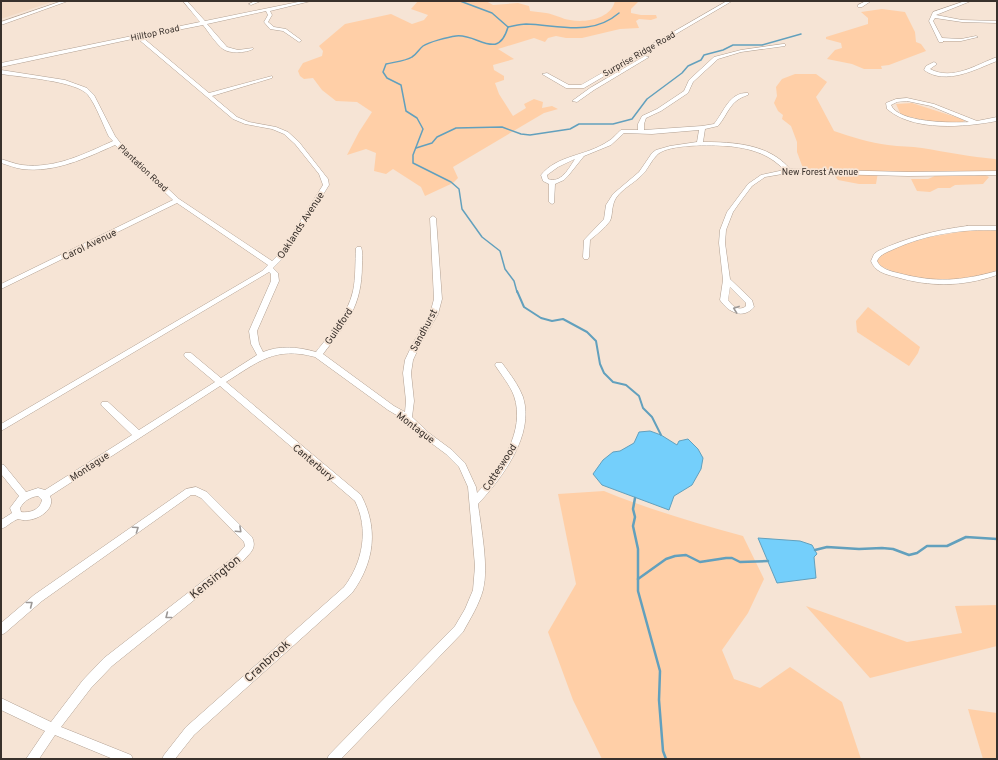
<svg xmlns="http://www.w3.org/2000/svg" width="998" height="760" font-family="Overpass,sans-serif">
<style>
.built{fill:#f3dac5}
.green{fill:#ffcfa7}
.water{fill:#74cffb;stroke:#62a0bd}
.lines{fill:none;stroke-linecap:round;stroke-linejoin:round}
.stream-far2{stroke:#62a0bd;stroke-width:1.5}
.stream-far1{stroke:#62a0bd;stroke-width:2}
.stream{stroke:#62a0bd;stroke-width:2.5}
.minor-casing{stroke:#b1a092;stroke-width:1}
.minor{fill:#fff;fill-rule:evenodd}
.oneway{stroke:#9c9896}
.labels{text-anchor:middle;stroke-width:3.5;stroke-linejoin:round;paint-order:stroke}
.far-street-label{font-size:9px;fill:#39312c;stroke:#f6e4d5}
.street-label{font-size:10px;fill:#39312c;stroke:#f6e4d5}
.near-street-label{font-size:12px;fill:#39312c;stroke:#f6e4d5}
</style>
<rect width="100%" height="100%" fill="#f6e4d5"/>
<!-- built -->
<polygon class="built" points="1,1 55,1 1,19"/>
<!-- green -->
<g class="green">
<path d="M 418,1 L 486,1 L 493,5 L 518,3 L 529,6 L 530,11 C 535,12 541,12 546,13 C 554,14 562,19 570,20 C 585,23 611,19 615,1 L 639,1 L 631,9 L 631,13 L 641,15 L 656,15 L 657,18 L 651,20 L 639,19 L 636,21 L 639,28 L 620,29 L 582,38 L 566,38 L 556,36 L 548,38 L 545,42 L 534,38 L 498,49 L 514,59 L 493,65 L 494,70 L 504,76 L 504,80 L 495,83 L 499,94 L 513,116 L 526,108 L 524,104 L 534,99 L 543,102 L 542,108 L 552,106 L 558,109 L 544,113 L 453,167 L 458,178 L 453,183 L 425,196 L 421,187 L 393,169 L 386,174 L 374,171 L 376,153 L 366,149 L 347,155 L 359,132 L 372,112 L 357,102 L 336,101 L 322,90 L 313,78 L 304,79 L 300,76 L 298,71 L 303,63 L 322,56 L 323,51 L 319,46 L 345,24 L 391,14 L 412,24 L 424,20 L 428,15 L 411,9 Z"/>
<polygon points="882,9 905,12 915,32 916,42 921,44 926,51 889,65 881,66 882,69 864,69 852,64 827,59 835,50 842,48 841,43 826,39 826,37 868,24 868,18 861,12"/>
<path d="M 795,74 L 816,74 L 827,82 L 816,97 L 834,131 C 852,137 870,143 888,145 C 900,147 911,146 922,148 C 947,152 971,157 995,159 L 997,160 L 997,172 L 878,172 L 876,184 L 859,184 L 838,180 L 831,171 L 804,171 L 797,152 L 797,142 L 791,126 L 782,119 L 783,115 L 778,111 L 774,103 L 777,96 L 776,87 L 782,79 Z"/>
<path d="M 912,103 L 965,120 C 957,130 914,117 901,115 L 896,104 Z"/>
<polygon points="962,173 974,176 983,174 989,177 983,184 955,185 950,188 938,188 930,192 917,191 911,179 928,179 937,175"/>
<polygon points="971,230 997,231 997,272 971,281 921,280 897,273 880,266 874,258 899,246 930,237"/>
<polygon points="868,307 920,347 918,353 909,366 857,332 856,321"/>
<path d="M 604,491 C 650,510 696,523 743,536 L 764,579 L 748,613 L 722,650 L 734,679 L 760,688 L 790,667 L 842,702 L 861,759 L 602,759 L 573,700 L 548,632 L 576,584 L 558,494 Z"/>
<polygon points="997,605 997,646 870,678 806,606 907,642 962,633 955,606"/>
<polygon points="968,709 997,713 997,759 983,759"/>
</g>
<!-- water -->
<g class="water">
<polygon points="650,431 661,435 677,445 679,441 688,439 698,449 703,458 701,469 692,485 674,496 669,510 602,485 593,474 603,460 613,452 620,451 634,443 639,432"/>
<polygon points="758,538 800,541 812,545 817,554 814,557 816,578 777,583"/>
</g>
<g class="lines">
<!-- stream-far2 -->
<g class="stream-far2">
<polyline points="460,1 492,13 508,27"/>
<path d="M 508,27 C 498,62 477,33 456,36 C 448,37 429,42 423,46 C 419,49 417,54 412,57 C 406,61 394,62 386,64 L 383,72 L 387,78 L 401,85 L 406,111 L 417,118 L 423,129 L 413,155 L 413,163 L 451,182 L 459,189 L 462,209 L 482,237 L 500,251 L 505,269 L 514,281 L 517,292"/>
<path d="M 508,27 C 514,26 520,24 526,24 C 559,25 591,37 619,13"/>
<polyline points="416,148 432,143 437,137 456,128 502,127 521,134 530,135 570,129 579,124 613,124 632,119 647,99 682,73 688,66 701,60 704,55 723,50 733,45 762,45 801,34"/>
</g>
<!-- stream-far1 -->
<polyline class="stream-far1" points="517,291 524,307 541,318 552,321 563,319 587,332 596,341 600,364 604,373 613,382 626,385 639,396 643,408 652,417 661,435"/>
<!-- stream -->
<g class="stream">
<polyline points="635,498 633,509 635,517 633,526 638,549 638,591 660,671 659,700 663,751 666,759"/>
<polyline points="815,550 827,547 859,549 882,548 893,549 909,555 917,553 927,546 947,546 966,537 997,539"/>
<polyline points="638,579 666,559 675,556 686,555 700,562 726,558 732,558 740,562 768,561"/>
</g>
<!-- minor casing -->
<g class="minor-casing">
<g id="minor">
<polygon points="62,1 68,1 1,25 1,22"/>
<path d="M 183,1 L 187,1 L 205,21 L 303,1 L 311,1 L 270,11 L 272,15 L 268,22 L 274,27 L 286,29 L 301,40 L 301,41 L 299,42 L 283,31 L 270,29 L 264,22 L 268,15 L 266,11 L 207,24 L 227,47 L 238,50 L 253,48 L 253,49 C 246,53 230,54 223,49 C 217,45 207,30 203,25 L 142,37 L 209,93 L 272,76 L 272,78 L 212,96 L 237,117 L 249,122 L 276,127 L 288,132 L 299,142 L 328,179 L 329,185 L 285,256 L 273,268 L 278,273 L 279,281 L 257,331 L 259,344 L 263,352 C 280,345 299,347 316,352 C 330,334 348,314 353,291 C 356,277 355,262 356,248 L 357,247 L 361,247 C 363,252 362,259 362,265 C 362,306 347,323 323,354 L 394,406 L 405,412 L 406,401 L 403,373 L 405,360 L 412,345 L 430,314 L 434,299 L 430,218 L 433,216 L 436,218 L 442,299 L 438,314 L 420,345 L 413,360 L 411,373 L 414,401 L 412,417 L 429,433 L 452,450 L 465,463 L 476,487 L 477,493 C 500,469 526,431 514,396 C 510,385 502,376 495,365 L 496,363 L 502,363 C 510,374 518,384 523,397 C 535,435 502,478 478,504 C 481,528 489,567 483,590 C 479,605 470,619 463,632 L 341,759 L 327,759 L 329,755 L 455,626 L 465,609 L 473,590 L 475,566 L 468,487 L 459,467 L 446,454 L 423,437 L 405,420 L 388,410 L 315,357 C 275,346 258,362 226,382 L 361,495 C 379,529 374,563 352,593 L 194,735 L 175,759 L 162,759 L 164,755 L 186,727 L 344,587 C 363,562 369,529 355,501 L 220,386 L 50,496 C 56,509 38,520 27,520 C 24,521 20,519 18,519 C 12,521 7,527 1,529 L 1,520 L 12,513 L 10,508 L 19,496 L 1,474 L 1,464 L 4,465 L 26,492 L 38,488 L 45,490 L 132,435 L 102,406 L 101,404 L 102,402 L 108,402 L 139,430 L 215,382 L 185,357 L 184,355 L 185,353 L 191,353 L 221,378 L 257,355 L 251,344 L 249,331 L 271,281 L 271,274 L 269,272 L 1,431 L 1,424 L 262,271 L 268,265 L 177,203 L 1,289 L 1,284 L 173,200 L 115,145 C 86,158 55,173 22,169 C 15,168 8,165 1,163 L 1,159 C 8,161 15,164 22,165 C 55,169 84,154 113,141 L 109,137 C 103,125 96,105 88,95 C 77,81 20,77 1,74 L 1,70 L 65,80 L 87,88 L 94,95 L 115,136 L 125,149 L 179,199 L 272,261 L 280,253 L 323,185 L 319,174 L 295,144 L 284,134 L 272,129 L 245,124 L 233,119 L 137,38 L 1,67 L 1,63 L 200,22 ZM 38,496 L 42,500 C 40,510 30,513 21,512 L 20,508 C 24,501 30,497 38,496 Z"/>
<polygon points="255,1 261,1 251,5 249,4"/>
<polygon points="727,1 732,1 584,88 566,88 542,74 547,73 569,85 581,85"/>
<polygon points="866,1 871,1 862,7 858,7 858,5"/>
<polygon points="965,1 971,1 936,15 962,20 997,21 997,23 962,22 935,18 933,21 942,38 961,39 976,36 978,37 961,41 943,41 943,42 939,42 929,21 933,12"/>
<path d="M 783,44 L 785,44 L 785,46 L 741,52 L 718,59 L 693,82 L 688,93 L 661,111 L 646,118 L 644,124 L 644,130 L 702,126 L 714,124 C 724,112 729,92 748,93 L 748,95 C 729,101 729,113 718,126 L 705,129 L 703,142 C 734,142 769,144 790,169 L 908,172 L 997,171 L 997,175 L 908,176 L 788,173 L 765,177 L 752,186 L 740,202 L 733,212 L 726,230 L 725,243 L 730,279 L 752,300 L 754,307 C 743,320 728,312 720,300 L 723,280 L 719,243 L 720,230 L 727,212 L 748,184 L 761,175 L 784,170 C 769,153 748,148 727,146 C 711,145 670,144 658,154 C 651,160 648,170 641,176 C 634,183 622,189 616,198 C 611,206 613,215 610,221 C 605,228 596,235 590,240 L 589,257 L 588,259 L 584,259 L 583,257 L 584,240 L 604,219 L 606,205 L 613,194 L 639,172 L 652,153 L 656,150 L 670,146 L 697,142 L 699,130 L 652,134 L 624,133 L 611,145 L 584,156 L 568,176 L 564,180 L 555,184 L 554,203 L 552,204 L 549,202 L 549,184 L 543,181 L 541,175 C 557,155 586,156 607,142 C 613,139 616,134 621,130 L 638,130 L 638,124 L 642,116 L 657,109 L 684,91 L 689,80 L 714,57 L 741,50 ZM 575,159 C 569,168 561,184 548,179 L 547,175 L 558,167 ZM 730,287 L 746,303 L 746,306 C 739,312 732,306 728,300 Z"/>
<polygon points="645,56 649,57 594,90 577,102 572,101 590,88"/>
<path d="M 997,57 L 997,61 C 976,69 946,86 924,70 L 926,66 L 934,62 L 937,64 L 930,69 C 953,81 975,65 997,57 Z"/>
<path d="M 907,98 L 934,104 L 977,121 L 997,117 L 997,121 C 965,127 914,132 887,109 L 886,103 L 896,99 ZM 907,101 L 931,106 L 969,122 C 953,123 898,123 891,105 L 897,102 Z"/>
<path d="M 967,226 L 997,226 L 997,230 C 962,229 927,234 894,249 C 888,252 880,254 877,261 C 881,269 890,271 898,273 C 936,283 960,281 997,271 L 997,275 C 962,287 930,287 896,277 C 885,274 875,272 871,261 L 874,254 L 878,251 C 906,238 935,230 967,226 Z"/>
<path d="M 196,487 L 207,492 L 252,537 C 257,548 251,552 244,560 L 112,666 L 91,688 L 61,727 L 131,755 L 133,759 L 113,759 L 55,735 L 39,759 L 26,759 L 45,731 L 1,710 L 1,698 L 51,722 L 83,680 L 104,658 L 238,554 L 245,546 L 244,542 L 201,498 L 195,495 L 191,495 L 42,601 L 5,633 L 1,635 L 1,623 L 34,595 L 186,489 Z"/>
</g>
</g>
<!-- minor -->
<use href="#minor" class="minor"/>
</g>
<!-- one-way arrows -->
<defs><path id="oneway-chevron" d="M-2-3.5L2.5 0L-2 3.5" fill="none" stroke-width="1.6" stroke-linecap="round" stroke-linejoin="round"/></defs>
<g class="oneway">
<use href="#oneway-chevron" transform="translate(736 309) rotate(-160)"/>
<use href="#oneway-chevron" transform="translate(136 529) rotate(-35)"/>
<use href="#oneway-chevron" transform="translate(239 530) rotate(43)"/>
<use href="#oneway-chevron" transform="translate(30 604) rotate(-38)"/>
<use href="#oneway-chevron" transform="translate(168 616) rotate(142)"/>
</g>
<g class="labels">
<!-- far-street labels -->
<g class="far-street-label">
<text transform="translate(155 33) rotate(-12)" y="3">Hilltop Road</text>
<text transform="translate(639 54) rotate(-30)" y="3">Surprise Ridge Road</text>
<text transform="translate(143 168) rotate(43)" y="3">Plantation Road</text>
<text x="820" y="175">New Forest Avenue</text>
</g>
<!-- street labels -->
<g class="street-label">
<text transform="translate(300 225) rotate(-57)" y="4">Oaklands Avenue</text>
<text transform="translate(89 244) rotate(-26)" y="4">Carol Avenue</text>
<text transform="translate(338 326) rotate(-56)" y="4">Guildford</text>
<text transform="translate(423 330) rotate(-62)" y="4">Sandhurst</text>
<text transform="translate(416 427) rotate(37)" y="4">Montague</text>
<text transform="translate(314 462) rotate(40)" y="4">Canterbury</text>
<text transform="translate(89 466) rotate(-33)" y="4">Montague</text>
<text transform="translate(499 467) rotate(-57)" y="4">Cotteswood</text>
</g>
<!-- near-street labels -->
<g class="near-street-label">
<text transform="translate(215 577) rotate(-39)" y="4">Kensington</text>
<text transform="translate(267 661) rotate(-42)" y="4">Cranbrook</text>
</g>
</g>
<!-- border -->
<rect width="998" height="760" fill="none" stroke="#39312c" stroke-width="4"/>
</svg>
